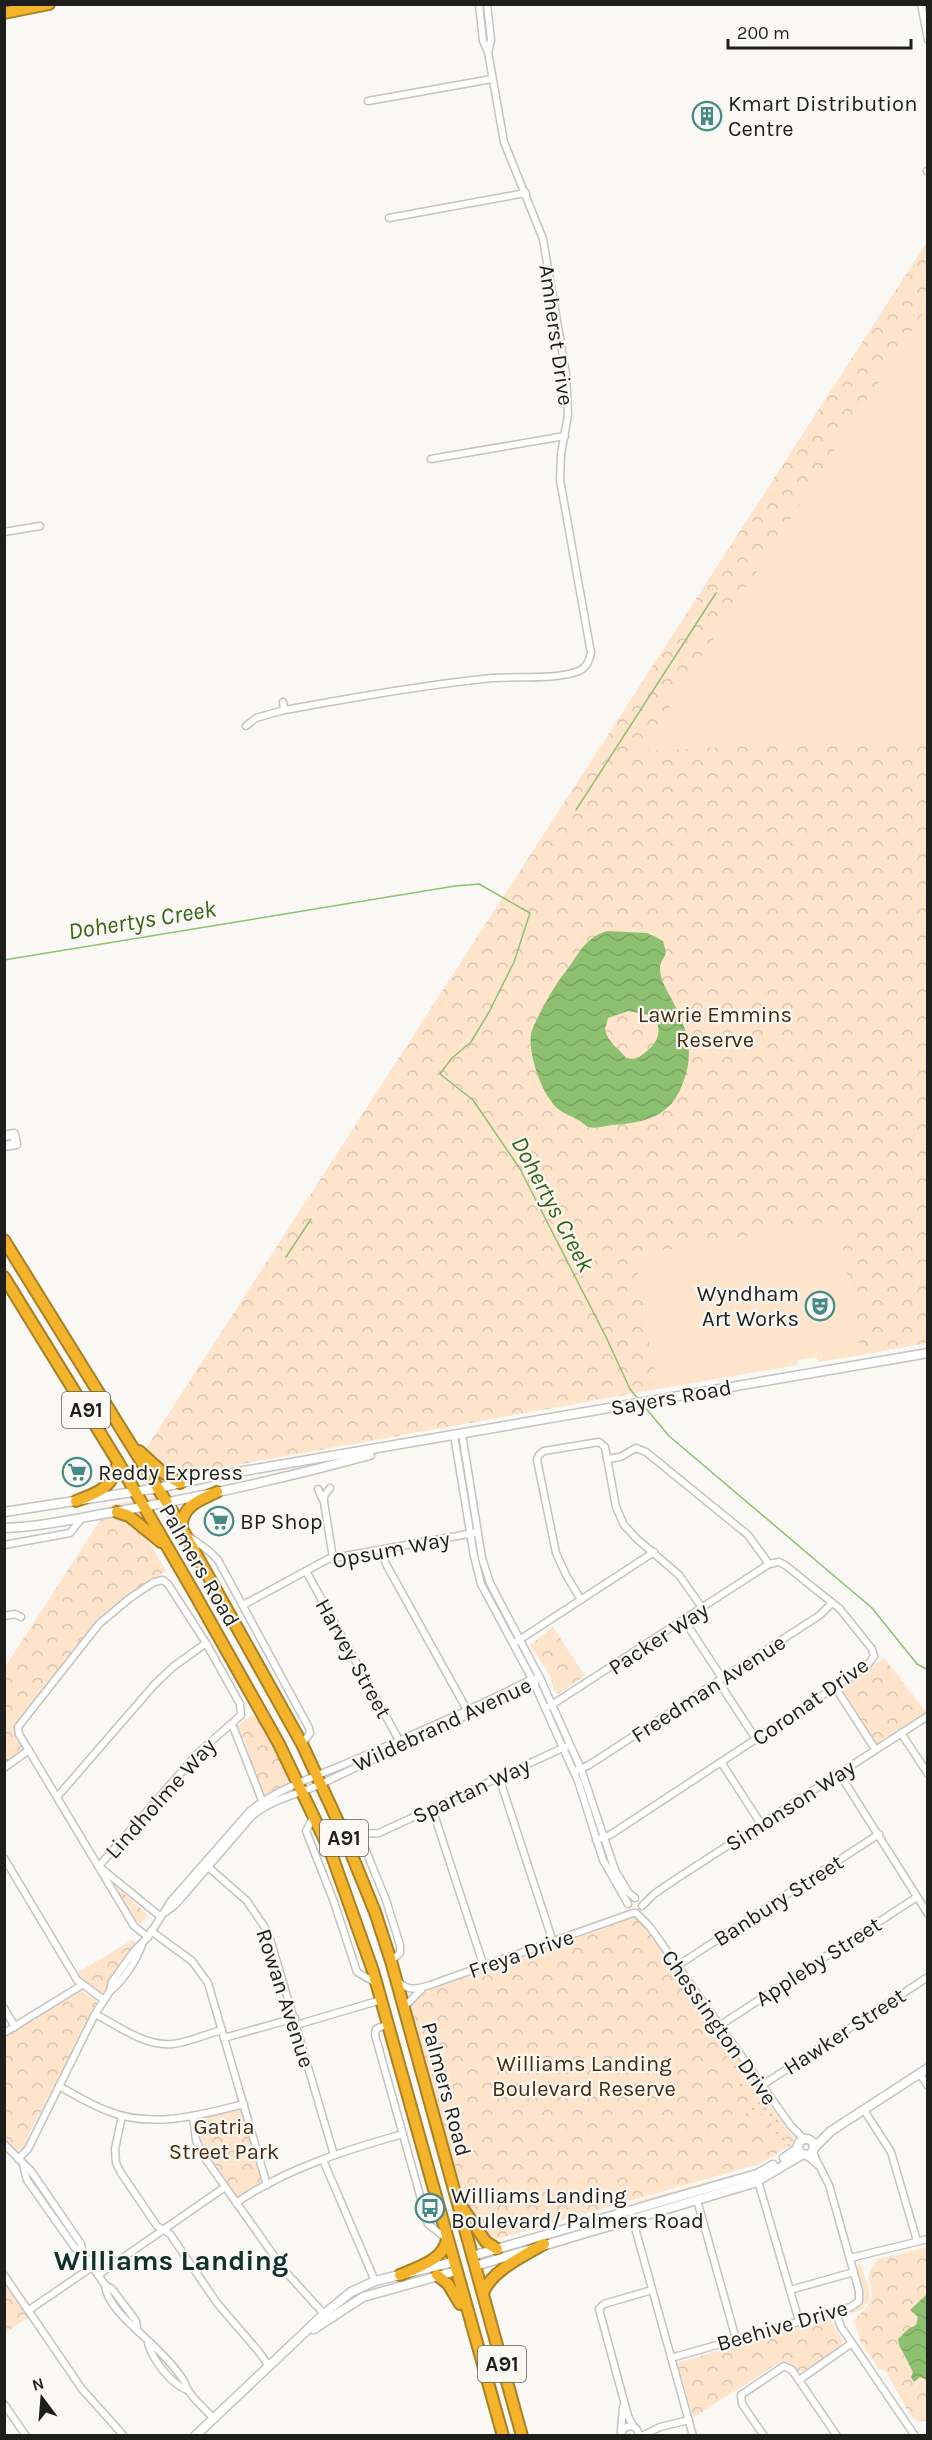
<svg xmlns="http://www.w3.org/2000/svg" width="932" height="2440" font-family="Karla,sans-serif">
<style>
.grass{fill:#ffe4cc}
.park{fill:url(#park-crowns)}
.garden{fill:url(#garden-dots)}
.water{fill:url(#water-waves);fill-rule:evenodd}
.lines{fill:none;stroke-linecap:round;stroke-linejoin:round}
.stream{stroke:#8dc171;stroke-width:1.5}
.street-casing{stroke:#c4c3c0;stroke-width:9}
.secondary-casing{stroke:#c4c3c0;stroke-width:11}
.highway-casing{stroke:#a88026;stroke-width:14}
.street{stroke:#fff;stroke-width:6}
.secondary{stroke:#fff;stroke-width:8}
.highway{stroke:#f3b42c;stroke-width:10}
.labels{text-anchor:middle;stroke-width:4.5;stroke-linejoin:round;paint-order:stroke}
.shield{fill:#f9f8f4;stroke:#605f5d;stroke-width:1.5}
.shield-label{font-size:21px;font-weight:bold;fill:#1e1e1c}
.poi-label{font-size:22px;fill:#1e1e1c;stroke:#f9f8f4;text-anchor:start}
.street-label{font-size:22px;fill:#1e1e1c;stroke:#f9f8f4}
.park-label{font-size:22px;fill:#462a0b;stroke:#f9f8f4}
.water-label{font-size:24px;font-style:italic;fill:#366513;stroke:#f9f8f4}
.district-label{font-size:28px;font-weight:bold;fill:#0e312e;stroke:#f9f8f4}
</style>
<defs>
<pattern id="park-crowns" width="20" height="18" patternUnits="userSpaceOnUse" patternTransform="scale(1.5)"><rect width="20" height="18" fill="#ffe4cc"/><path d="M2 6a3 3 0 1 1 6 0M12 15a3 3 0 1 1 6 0" fill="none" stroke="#dac3af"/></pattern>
<pattern id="garden-dots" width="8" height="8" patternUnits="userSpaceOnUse" patternTransform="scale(1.5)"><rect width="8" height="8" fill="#ffe4cc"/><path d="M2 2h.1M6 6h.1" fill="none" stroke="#dac3af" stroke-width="1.8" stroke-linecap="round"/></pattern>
<pattern id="water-waves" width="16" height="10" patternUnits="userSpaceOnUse" patternTransform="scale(1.5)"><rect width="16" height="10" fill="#8dc171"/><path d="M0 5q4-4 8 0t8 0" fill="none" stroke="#79a561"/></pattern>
</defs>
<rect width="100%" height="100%" fill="#f9f8f4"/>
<!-- grass -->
<g class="grass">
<polygon points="927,307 927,739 640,752"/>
<polygon points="838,1221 861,1355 818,1362 817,1357 797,1360 798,1365 658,1389 635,1255"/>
<polygon points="739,2173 739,2175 640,2203 634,2202"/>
<path d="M 859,2260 L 869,2290 L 870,2300 L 861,2310 L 841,2316 C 846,2307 858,2310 864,2302 L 856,2267 Z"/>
</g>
<!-- park -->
<g class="park">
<polygon points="927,242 927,307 641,751 927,739 927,1343 861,1355 838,1221 635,1255 658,1389 175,1476 151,1458 145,1450"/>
<path d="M 159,1496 L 138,1529 L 149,1541 L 166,1571 L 123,1600 L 95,1625 L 15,1724 C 12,1734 22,1740 22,1750 L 5,1764 L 5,1667 L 110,1505 Z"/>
<polygon points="553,1627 585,1676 558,1694 554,1691 551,1677 530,1645"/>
<polygon points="884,1658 927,1713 877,1744 841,1689 845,1684"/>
<path d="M 257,1713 L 291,1777 C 289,1787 274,1795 264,1795 L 259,1790 L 246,1744 L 237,1727 L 241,1722 Z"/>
<polygon points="119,1889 148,1915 140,1925 135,1920 117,1891"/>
<polygon points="631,1916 638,1918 647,1928 789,2132 794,2139 791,2145 762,2163 490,2241 472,2221 405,2007 421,1993 600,1930"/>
<polygon points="132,1940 139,1944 132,1948 111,1978 106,1991 99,1993 82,1981 77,1973"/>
<path d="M 81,1991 L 96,1999 L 97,2006 L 28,2136 C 28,2144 23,2151 16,2150 L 5,2139 L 5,2036 Z"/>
<polygon points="237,2108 244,2113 262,2180 260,2185 237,2198 205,2155 198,2139 197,2122 201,2118"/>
<path d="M 927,2247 L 927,2421 L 917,2421 L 912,2418 L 885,2370 L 879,2370 L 861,2342 L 854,2322 C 858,2313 869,2309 871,2299 C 875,2281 860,2282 878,2259 Z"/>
<polygon points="5,2285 29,2317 5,2333 4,2285"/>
<polygon points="828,2319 831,2320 843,2341 841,2346 836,2350 802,2372 796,2370 789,2362 780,2362 693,2418 678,2365 679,2362"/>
</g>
<!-- garden -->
<g class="garden">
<polygon points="712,2026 752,2082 742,2088 739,2087 730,2062 720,2046 706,2033"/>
<path d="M 762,2096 L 787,2134 L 784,2136 L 790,2145 L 785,2149 C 783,2146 780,2144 778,2141 C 771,2130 774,2118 759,2113 L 749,2117 L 746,2115 L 746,2106 Z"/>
</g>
<!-- water -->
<g class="water">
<path d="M 607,931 L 647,933 L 663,941 L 666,952 C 665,958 660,961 660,968 C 660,980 666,988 671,998 C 684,1023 694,1045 686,1074 C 674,1115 652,1122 612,1125 C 605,1126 596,1129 589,1127 C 585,1126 582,1122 578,1120 C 572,1116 564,1114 558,1109 C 542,1095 528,1055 531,1034 C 534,1022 554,986 563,975 C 577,958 583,938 607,931 ZM 628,1011 L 654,1016 C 666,1037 652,1048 636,1059 L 626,1058 C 618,1047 609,1044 605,1030 L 608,1018 Z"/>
<polygon points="927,2294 927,2380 920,2377 914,2382 911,2377 913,2372 899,2345 898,2339 908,2329 916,2325 918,2317 910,2310"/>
</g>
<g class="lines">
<!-- stream -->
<g class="stream">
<polyline points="576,810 716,593"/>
<polyline points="4,960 455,886 479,884 530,913 514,962 489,1012 471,1042 452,1058 440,1074 473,1100 520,1169 606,1337 630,1389 639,1400"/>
<polyline points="286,1257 311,1219"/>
<polyline points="644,1406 669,1436 872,1608 917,1664 928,1670"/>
</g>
<!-- street casing -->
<g class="street-casing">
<g id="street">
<polyline points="487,4 491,40 488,52"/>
<polyline points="921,4 928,40"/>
<polyline points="368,101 492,79"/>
<polyline points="927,171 928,171"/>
<polyline points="389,218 526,193"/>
<polyline points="431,459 565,436"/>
<polyline points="4,532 40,526"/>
<path d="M 284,710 C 353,698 423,685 492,678 C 518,676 556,680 579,671 C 587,667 589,661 591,653 L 560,480 L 561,454 L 568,415 L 566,374 L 543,239 L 504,142 L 488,52 L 483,41 L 479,4"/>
<polyline points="246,726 256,718 284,710 283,702"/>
<polyline points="462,1434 482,1558 490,1583 540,1678 581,1769 615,1870 628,1892 635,1898"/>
<polyline points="454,1435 474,1556 481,1584 532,1679 563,1748 578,1781 603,1860 628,1904"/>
<polyline points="318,1489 324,1502 333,1558"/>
<polyline points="324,1501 324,1496 330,1488"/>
<polyline points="188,1536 209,1551 218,1560 309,1728 310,1733 302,1744"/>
<polyline points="4,1545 70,1533 82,1518"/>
<polyline points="381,1550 386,1564 467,1710"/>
<polyline points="306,1571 400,1742"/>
<polyline points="581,1600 566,1575 556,1553 537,1460 539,1455 544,1451 599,1442 605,1447 616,1507 624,1525 636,1538 679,1575 703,1609"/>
<polyline points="243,1605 328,1559 474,1533"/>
<polyline points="4,1616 15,1614 21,1617"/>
<polyline points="684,1620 722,1678"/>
<polyline points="516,1642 654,1552"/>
<polyline points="718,1681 756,1739"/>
<polyline points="835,1687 875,1749"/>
<polyline points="550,1706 769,1564"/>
<polyline points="232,1724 263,1803"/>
<polyline points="901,1733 928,1774"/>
<polyline points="721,1762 761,1824"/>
<polyline points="4,1768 29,1750"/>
<polyline points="577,1770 589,1765 820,1615 832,1603"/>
<polyline points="839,1773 928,1914"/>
<polyline points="499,1777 553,1942"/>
<polyline points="57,1797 155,1684 173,1667 206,1643"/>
<polyline points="432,1808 484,1967"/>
<polyline points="314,1816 306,1831 334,1902 357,1972 376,1983"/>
<polyline points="340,1826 359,1834 386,1900 400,1945 400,1953 391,1961"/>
<polyline points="359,1834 379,1833 567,1746"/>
<polyline points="596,1840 610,1835 867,1666 874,1656 872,1649 840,1609 785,1565 779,1562 769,1564 748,1535 646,1452 636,1448 620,1457 607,1459"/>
<polyline points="4,1858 77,1980 104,2000"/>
<polyline points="206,1865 247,1901 268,1932 334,2155"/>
<polyline points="99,1866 197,1754 241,1715 240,1704 206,1643 168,1584 163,1580 154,1582 130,1598 99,1624 18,1727 19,1734 134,1926 148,1937"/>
<polyline points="102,1869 161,1917"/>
<polyline points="642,1906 654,1894 676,1879 928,1716"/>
<path d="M 166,1912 L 176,1904 L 251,1817 C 271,1799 297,1795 321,1784 L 535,1683"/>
<polyline points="636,1913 650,1927 791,2126 805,2140"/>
<polyline points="151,1931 192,1961 208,1983 267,2185"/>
<polyline points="677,1966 879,1834"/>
<path d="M 398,1981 C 408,1992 417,1989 430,1985 L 633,1913"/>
<path d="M 110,1991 C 123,1981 136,1961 142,1945"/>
<polyline points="404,2007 421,1990"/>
<polyline points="4,2008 15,2027"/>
<path d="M 95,2014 C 119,2026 145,2047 173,2044 C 190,2042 206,2034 222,2030"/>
<polyline points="388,2024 376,2029 375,2035 428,2224 447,2239"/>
<polyline points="296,2025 381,2000"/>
<polyline points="719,2026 917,1897"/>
<polyline points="4,2033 82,1985"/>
<polyline points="224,2038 295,2018"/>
<polyline points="919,2073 928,2086"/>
<path d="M 59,2086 C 75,2095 91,2105 108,2111 C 151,2129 201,2115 244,2104"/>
<polyline points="761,2086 928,1977"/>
<polyline points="864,2110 891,2152 917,2241"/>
<polyline points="122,2116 115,2149 116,2163 121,2173 157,2226 170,2234 217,2303 259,2352 269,2366"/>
<polyline points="193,2117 196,2140 202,2154 284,2270 324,2314"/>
<polyline points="4,2144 31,2171 81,2244 83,2253"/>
<polyline points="806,2155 818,2165"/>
<path d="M 18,2159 L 28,2149 L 95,2014 L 110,1991 L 112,1982 L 134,1951 L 148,1937 L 171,1901 L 250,1811 C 280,1787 318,1776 352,1761 C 412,1735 474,1709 532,1679 L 540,1678"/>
<polyline points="323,2160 375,2281"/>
<polyline points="23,2165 27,2180 75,2248 83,2253 105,2285 112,2289 136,2321 137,2329"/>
<polyline points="758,2181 799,2321"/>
<polyline points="697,2200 736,2339"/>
<path d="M 236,2203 C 285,2169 346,2150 403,2134"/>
<polyline points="632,2217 693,2436"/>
<polyline points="850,2258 928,2239"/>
<polyline points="4,2275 82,2389 124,2436"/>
<polyline points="98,2275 225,2187"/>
<path d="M 105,2285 C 107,2309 143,2334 157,2349 C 166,2358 178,2371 184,2381 C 185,2382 187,2389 188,2390 C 194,2400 205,2409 213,2418"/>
<polyline points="790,2290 854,2272"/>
<polyline points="29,2310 92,2267"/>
<polyline points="835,2311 841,2327 915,2436"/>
<path d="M 148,2343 C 152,2359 171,2384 187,2390"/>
<polyline points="671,2358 851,2307 859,2301 859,2291 829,2185 812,2151"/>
<polyline points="799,2380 852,2343"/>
<polyline points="4,2404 26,2436"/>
<polyline points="633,2426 628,2416 599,2309 604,2304 652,2290"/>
<polyline points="621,2430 623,2407"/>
<polyline points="620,2436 624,2428 630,2426 636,2428 640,2436"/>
<polyline points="642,2436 660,2427 689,2420"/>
<polyline points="764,2436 742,2404 741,2395 784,2366 792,2370 837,2436"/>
</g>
</g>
<!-- secondary casing -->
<g class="secondary-casing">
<g id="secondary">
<polyline points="4,1136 14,1134 16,1144 4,1146"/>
<polyline points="4,1512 158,1488 209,1477 928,1353"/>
<path d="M 4,1528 C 41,1527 78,1518 114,1512 C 200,1497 286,1478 370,1455"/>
<circle cx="806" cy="2147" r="8"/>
<polyline points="813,2149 831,2131 928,2068"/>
<polyline points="784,2158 798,2148"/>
<polyline points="472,2256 757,2174 773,2165"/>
<polyline points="475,2266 754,2183 803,2154"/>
<polyline points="314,2329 363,2297 456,2271"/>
<polyline points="195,2436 324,2314 351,2292 375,2281 453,2262"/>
</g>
</g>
<!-- highway casing -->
<g class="highway-casing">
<g id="highway">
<polyline points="4,13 49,4"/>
<polyline points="4,1240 172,1511 302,1744 340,1826 375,1912 391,1961 522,2436"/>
<polyline points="4,1277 118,1462 193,1591 279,1744 331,1853 373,1971 503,2436"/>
<polyline points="139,1451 162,1472 180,1483"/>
<path d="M 76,1501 C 98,1493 114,1487 118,1462"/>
<polyline points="117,1512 129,1516 161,1542"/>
<path d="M 181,1528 C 183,1505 198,1501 217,1492"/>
<polyline points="462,2207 486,2242 497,2249"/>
<path d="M 400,2275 C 418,2267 444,2260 447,2239"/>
<polyline points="437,2275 448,2284 460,2304"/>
<path d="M 483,2293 C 491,2271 525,2255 544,2244"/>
</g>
</g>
<!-- street -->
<use href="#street" class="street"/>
<!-- secondary -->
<use href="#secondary" class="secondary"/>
<!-- highway -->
<use href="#highway" class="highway"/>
</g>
<!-- icons -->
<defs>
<g id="building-ring" transform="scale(1.5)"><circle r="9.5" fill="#f9f8f4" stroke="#448b86" stroke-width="1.5"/><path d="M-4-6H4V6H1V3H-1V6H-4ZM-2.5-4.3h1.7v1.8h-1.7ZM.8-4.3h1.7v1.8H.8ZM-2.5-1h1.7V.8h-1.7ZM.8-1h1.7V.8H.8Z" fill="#448b86"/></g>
<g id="theatre-ring" transform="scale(1.5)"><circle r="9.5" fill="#f9f8f4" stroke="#448b86" stroke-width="1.5"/><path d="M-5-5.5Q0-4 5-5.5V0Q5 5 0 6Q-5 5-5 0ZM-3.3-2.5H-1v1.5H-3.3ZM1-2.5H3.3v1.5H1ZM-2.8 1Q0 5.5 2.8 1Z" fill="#448b86"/></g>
<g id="supermarket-ring" transform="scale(1.5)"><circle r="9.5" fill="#f9f8f4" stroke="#448b86" stroke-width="1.5"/><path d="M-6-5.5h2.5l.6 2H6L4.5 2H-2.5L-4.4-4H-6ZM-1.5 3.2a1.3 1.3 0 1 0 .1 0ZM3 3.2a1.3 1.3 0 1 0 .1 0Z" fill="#448b86"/></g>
<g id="bus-ring" transform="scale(1.5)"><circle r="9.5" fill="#f9f8f4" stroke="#448b86" stroke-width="1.5"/><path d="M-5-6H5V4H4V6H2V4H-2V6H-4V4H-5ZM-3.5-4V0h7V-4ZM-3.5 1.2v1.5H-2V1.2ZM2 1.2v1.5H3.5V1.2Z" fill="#448b86"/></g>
</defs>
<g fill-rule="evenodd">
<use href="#building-ring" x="707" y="116"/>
<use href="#theatre-ring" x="820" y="1306"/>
<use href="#supermarket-ring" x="77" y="1472"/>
<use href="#supermarket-ring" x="219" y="1521"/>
<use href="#bus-ring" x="430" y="2208"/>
</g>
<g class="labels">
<!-- shield labels -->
<g class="shield">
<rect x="62" y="1392" width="48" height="36" rx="4.5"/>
<rect x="320" y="1820" width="48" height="36" rx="4.5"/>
<rect x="478" y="2346" width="48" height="36" rx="4.5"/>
</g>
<g class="shield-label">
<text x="86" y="1417">A91</text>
<text x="344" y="1845">A91</text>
<text x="502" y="2371">A91</text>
</g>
<!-- poi labels -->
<g class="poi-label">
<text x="728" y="111">Kmart Distribution<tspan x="728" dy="25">Centre</tspan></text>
<text x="799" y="1301" text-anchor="end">Wyndham<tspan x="799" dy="25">Art Works</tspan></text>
<text x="98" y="1480">Reddy Express</text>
<text x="240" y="1529">BP Shop</text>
<text x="451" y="2203">Williams Landing<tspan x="451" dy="25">Boulevard/ Palmers Road</tspan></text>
</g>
<!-- street labels -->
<g class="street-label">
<text transform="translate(557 335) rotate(82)" y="8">Amherst Drive</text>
<text transform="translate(671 1397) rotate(-10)" y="8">Sayers Road</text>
<text transform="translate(391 1549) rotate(-11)" y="8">Opsum Way</text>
<text transform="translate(200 1565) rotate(60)" y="8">Palmers Road</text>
<text transform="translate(658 1638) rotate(-33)" y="8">Packer Way</text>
<text transform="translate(354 1658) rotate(61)" y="8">Harvey Street</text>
<text transform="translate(708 1688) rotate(-33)" y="8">Freedman Avenue</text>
<text transform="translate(810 1701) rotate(-35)" y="8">Coronat Drive</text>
<text transform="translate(442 1724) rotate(-25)" y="8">Wildebrand Avenue</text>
<text transform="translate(471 1790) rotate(-25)" y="8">Spartan Way</text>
<text transform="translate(160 1798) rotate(-48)" y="8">Lindholme Way</text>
<text transform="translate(790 1805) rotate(-33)" y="8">Simonson Way</text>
<text transform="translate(778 1900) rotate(-33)" y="8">Banbury Street</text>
<text transform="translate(521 1953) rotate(-19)" y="8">Freya Drive</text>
<text transform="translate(818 1961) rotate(-33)" y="8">Appleby Street</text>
<text transform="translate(286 1998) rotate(72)" y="8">Rowan Avenue</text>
<text transform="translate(720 2027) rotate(55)" y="8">Chessington Drive</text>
<text transform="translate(844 2031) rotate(-33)" y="8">Hawker Street</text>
<text transform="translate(447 2089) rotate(75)" y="8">Palmers Road</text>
<text transform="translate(782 2325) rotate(-16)" y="8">Beehive Drive</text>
</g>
<!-- park labels -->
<g class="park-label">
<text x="715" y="1022">Lawrie Emmins<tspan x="715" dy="25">Reserve</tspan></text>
<text x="584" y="2071">Williams Landing<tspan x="584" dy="25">Boulevard Reserve</tspan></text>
<text x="224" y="2134">Gatria<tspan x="224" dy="25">Street Park</tspan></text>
</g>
<!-- water labels -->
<g class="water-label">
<text transform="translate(142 920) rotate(-9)" y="8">Dohertys Creek</text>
<text transform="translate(553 1204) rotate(62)" y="8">Dohertys Creek</text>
</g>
<!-- district labels -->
<g class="district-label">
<text x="171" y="2270">Williams Landing</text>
</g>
</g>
<!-- border -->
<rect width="932" height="2440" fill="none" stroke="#1e1e1c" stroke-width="12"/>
<!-- north arrow -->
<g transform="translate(42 2398) rotate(344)" stroke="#f9f8f4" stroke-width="4.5" paint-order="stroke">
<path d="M0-4.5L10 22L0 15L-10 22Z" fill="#1e1e1c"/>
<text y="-9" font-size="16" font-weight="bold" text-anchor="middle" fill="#1e1e1c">N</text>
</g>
<!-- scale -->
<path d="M728 39v9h183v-9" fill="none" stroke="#1e1e1c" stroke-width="3"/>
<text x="737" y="39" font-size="18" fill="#1e1e1c" stroke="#f9f8f4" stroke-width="4.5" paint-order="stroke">200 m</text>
</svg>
